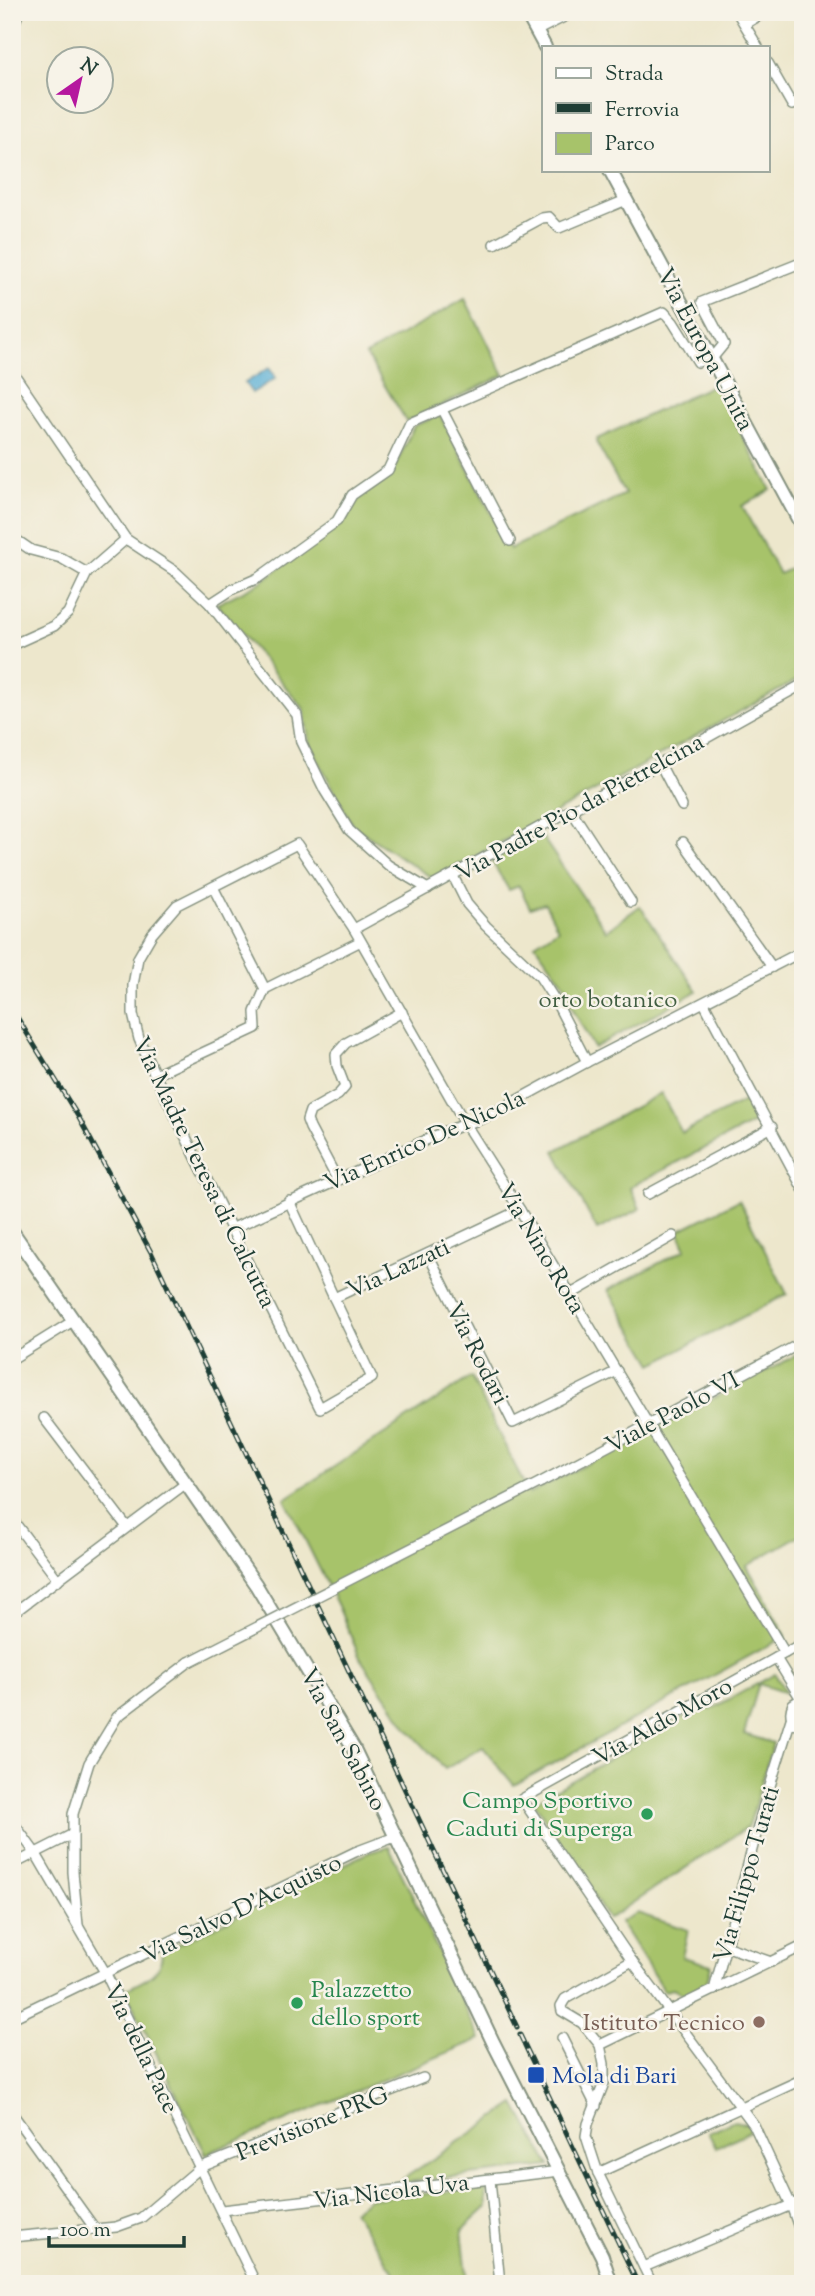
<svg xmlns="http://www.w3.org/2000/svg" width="815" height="2296" font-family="'Sorts Mill Goudy',serif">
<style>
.green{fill:#a7c36a;stroke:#63804f;stroke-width:2}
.water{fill:#59afd5;stroke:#3c7684;stroke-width:2}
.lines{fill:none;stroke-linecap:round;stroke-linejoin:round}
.street-casing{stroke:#869280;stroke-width:12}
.secondary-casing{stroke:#869280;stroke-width:16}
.street{stroke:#fff;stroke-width:9}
.secondary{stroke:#fff;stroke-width:12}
.rail-casing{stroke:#1f3d34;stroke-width:5}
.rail{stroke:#f7f3e8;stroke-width:2.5;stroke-dasharray:8;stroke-linecap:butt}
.street-bridge-casing{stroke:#869280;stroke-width:12;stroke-linecap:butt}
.street-bridge{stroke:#fff;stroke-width:9}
.leisure-dot{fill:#2e9e5b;stroke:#f7f3e8;stroke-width:2.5}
.education-dot{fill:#8d6e63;stroke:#f7f3e8;stroke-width:2.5}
.transit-dot{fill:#1a4fb4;stroke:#f7f3e8;stroke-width:2.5}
.labels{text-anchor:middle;stroke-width:5;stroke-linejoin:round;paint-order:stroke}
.street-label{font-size:24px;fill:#1f3d34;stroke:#f7f3e8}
.park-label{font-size:24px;fill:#415e42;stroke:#f7f3e8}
.leisure-label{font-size:24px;fill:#27864d;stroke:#f7f3e8;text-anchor:end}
.education-label{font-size:24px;fill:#785e54;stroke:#f7f3e8;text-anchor:end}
.transit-label{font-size:24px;fill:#164399;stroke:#f7f3e8;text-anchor:start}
</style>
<rect width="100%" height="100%" fill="#f7f3e8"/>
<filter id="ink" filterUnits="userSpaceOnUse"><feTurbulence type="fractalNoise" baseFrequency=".0143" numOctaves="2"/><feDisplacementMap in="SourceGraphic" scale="14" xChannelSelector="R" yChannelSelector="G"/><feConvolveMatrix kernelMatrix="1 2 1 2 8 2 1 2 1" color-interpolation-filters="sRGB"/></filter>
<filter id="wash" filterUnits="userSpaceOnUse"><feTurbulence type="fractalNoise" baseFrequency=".00686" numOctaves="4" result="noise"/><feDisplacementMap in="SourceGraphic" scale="28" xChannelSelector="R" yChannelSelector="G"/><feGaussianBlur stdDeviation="1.57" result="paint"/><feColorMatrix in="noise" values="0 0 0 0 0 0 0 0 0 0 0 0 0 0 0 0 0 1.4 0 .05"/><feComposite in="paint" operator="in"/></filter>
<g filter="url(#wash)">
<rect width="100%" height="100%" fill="#ede7cc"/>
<!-- green -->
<g class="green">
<polygon points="465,299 504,375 407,422 366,355"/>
<polygon points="715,384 771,490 742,506 779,574 803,563 803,677 434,879 353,826 309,743 304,709 217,604 259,583 340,525 356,498 392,473 414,426 440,415 510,549 625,494 596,442 597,439"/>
<polygon points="541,835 606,931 640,906 697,991 594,1048 567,998 568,989 535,944 558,929 545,903 530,908 519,886 509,890 491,860"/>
<polygon points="661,1093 682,1133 748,1099 759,1120 630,1187 640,1209 597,1230 555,1151"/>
<polygon points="739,1200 787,1294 653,1364 608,1290 686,1249 678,1231"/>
<polygon points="803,1352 803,1533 747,1566 786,1636 514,1785 483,1747 445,1769 408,1729 360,1658 338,1606 285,1499 471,1377 529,1494"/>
<polygon points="775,1674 786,1693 759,1684 744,1734 773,1743 749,1826 608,1919 534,1802 706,1705 710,1710"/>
<path d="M 389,1847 L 480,2039 L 206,2154 L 125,1990 C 143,1981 162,1975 162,1952 L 370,1852 Z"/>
<polygon points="637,1913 688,1930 682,1957 711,1965 707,1982 685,1995 673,1989 664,1991 620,1922"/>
<polygon points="515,2104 550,2166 397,2183"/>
<polygon points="734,2121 747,2124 752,2130 716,2148 708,2132"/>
<polygon points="486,2188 487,2207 462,2230 468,2284 402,2284 353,2211 369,2199"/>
</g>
<!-- water -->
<polygon class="water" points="269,368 276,378 252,393 245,383"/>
</g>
<g filter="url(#ink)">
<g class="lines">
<!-- street casing -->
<g class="street-casing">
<g id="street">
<polyline points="737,12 758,47"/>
<polyline points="794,12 796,16"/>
<polyline points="745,24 765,12"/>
<polyline points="12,29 19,12"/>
<polyline points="536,31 574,12"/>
<polyline points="768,63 792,105 803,100"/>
<polyline points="494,244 542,218 549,217 559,228 626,200"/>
<polyline points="12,371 126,539 176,572 210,604 297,715 301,742 325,791 349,830 388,865 428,889"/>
<polyline points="442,410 510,541"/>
<polyline points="12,537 31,550 61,558 87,573 126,539"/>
<polyline points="210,604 233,589 258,578 337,521 352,495 388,470 410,423 664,312 673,322 698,362 715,355 724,344 702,302 803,262"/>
<polyline points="12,645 54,626 68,613 87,573"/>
<polyline points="660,764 682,806"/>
<polyline points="571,810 631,902"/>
<polyline points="683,842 772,967"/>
<polyline points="453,876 467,904 486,926 540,977 556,1002 587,1062"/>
<polyline points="213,887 265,989"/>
<polyline points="354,929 571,810 660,764 803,684"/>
<polyline points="704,1003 803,1189"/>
<polyline points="155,1075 256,1028 255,1012 265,989 359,942"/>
<polyline points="337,1179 310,1128 307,1120 310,1111 338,1095 345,1087 337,1066 336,1054 346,1043 402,1012"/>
<polyline points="648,1194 772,1127"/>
<polyline points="289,1201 334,1298 520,1210"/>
<polyline points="231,1229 446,1131 484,1118 587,1062 803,951"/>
<polyline points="428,1254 513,1423 617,1371"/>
<polyline points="571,1294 673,1236"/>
<polyline points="334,1298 372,1378 320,1408 155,1075 139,1039 133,1014 133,985 138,958 152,934 177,905 297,844 354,929 466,1125 520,1210 785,1653"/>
<polyline points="12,1359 73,1321"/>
<polyline points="44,1418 127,1527"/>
<polyline points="541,1482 803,1342"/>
<polyline points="12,1519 58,1580"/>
<polyline points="12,1614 185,1484"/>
<polyline points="803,1643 522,1799 632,1961 754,2125 791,2205 803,2239"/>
<polyline points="776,1658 801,1699"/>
<path d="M 803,1698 L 793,1704 C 788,1715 792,1724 803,1728"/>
<polyline points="12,1821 36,1854 106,1974 256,2284"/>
<polyline points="12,1865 73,1834"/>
<polyline points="78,1925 73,1872 73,1814 89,1763 117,1717 189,1662"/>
<polyline points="725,1946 771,1962"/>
<polyline points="632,1961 565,1999 561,2006 562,2011 582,2023 600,2045 604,2064 604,2083 588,2124 586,2136 598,2173 652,2284"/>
<polyline points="714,1990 764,1805 791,1719"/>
<polyline points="12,2018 355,1852 395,1837"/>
<polyline points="562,2038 596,2106"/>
<polyline points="600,2045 803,1946"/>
<polyline points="12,2113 95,2229"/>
<polyline points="598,2173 803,2079"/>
<polyline points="490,2180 500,2284"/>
<polyline points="222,2210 560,2171"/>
<polyline points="12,2237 116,2227 141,2218 201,2167 423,2078"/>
<polyline points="644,2267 803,2200"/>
</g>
</g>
<!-- secondary casing -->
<g class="secondary-casing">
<g id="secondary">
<polyline points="526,12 545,47"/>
<polyline points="610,170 803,528"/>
<polyline points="12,1231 256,1585 353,1747 493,2042 602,2256 611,2284"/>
</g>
</g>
<!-- street -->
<use href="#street" class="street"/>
<!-- secondary -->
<use href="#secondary" class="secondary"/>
<!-- rail casing -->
<g class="rail-casing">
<g id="rail">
<polyline points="12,1009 79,1118 152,1254 517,2027"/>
<polyline points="520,2035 638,2284"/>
</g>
</g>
<!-- rail -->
<use href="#rail" class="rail"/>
<!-- street-bridge casing -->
<g class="street-bridge-casing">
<polyline id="street-bridge" points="189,1662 541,1482"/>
</g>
<!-- street-bridge -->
<use href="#street-bridge" class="street-bridge"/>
</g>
</g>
<!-- markers -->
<g class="leisure-dot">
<circle cx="647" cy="1814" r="7"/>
<circle cx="297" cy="2003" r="7"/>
</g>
<circle class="education-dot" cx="759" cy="2022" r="7"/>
<rect class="transit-dot" x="527" y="2066" width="18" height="18" rx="3.5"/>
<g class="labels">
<!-- street labels -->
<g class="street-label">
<text transform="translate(706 349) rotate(62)" y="8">Via Europa Unita</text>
<text transform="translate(579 807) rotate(-29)" y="8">Via Padre Pio da Pietrelcina</text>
<text transform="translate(424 1140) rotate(-24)" y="8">Via Enrico De Nicola</text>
<text transform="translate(205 1172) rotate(64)" y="8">Via Madre Teresa di Calcutta</text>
<text transform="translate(542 1248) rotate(59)" y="8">Via Nino Rota</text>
<text transform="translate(398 1268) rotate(-25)" y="8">Via Lazzati</text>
<text transform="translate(478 1353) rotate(63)" y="8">Via Rodari</text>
<text transform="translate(672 1412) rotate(-28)" y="8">Viale Paolo VI</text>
<text transform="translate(662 1721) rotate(-29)" y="8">Via Aldo Moro</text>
<text transform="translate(344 1739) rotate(62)" y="8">Via San Sabino</text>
<text transform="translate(746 1874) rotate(-74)" y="8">Via Filippo Turati</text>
<text transform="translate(241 1908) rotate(-26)" y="8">Via Salvo D'Acquisto</text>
<text transform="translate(142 2048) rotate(64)" y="8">Via della Pace</text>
<text transform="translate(312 2123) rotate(-22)" y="8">Previsione PRG</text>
<text transform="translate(391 2191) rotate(-7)" y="8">Via Nicola Uva</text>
</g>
<!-- park labels -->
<g class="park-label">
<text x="608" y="1007">orto botanico</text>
</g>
<!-- leisure labels -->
<g class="leisure-label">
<text x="633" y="1808">Campo Sportivo<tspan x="633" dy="28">Caduti di Superga</tspan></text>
<text x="311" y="1997" text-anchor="start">Palazzetto<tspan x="311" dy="28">dello sport</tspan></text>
</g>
<!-- education labels -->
<g class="education-label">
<text x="745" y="2030">Istituto Tecnico</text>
</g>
<!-- transit labels -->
<g class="transit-label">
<text x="552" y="2083">Mola di Bari</text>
</g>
</g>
<!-- margin -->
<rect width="815" height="2296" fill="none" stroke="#f7f3e8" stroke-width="42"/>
<!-- legend -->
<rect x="542" y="46" width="228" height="126" fill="#f7f3e8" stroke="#a1aaa0" stroke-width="2"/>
<rect x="556" y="68" width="35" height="10" fill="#ffffff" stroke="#a1aaa0" stroke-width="2"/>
<text x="605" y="80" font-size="21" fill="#1f3d34">Strada</text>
<rect x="556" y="103" width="35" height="10" fill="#1f3d34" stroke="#a1aaa0" stroke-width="2"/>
<text x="605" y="116" font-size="21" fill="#1f3d34">Ferrovia</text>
<rect x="556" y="133" width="35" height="21" fill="#a7c36a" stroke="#a1aaa0" stroke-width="2"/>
<text x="605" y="150" font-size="21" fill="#1f3d34">Parco</text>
<!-- north arrow -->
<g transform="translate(80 80) rotate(34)"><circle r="33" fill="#f7f3e8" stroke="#a1aaa0" stroke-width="2"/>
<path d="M0-5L12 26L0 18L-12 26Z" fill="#b5179e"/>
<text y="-10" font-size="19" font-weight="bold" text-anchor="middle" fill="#1f3d34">N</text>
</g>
<!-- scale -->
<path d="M49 2236v10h135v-10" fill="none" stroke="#1f3d34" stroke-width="3.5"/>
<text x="60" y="2236" font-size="21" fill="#1f3d34" stroke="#f7f3e8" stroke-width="5" paint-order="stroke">100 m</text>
</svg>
